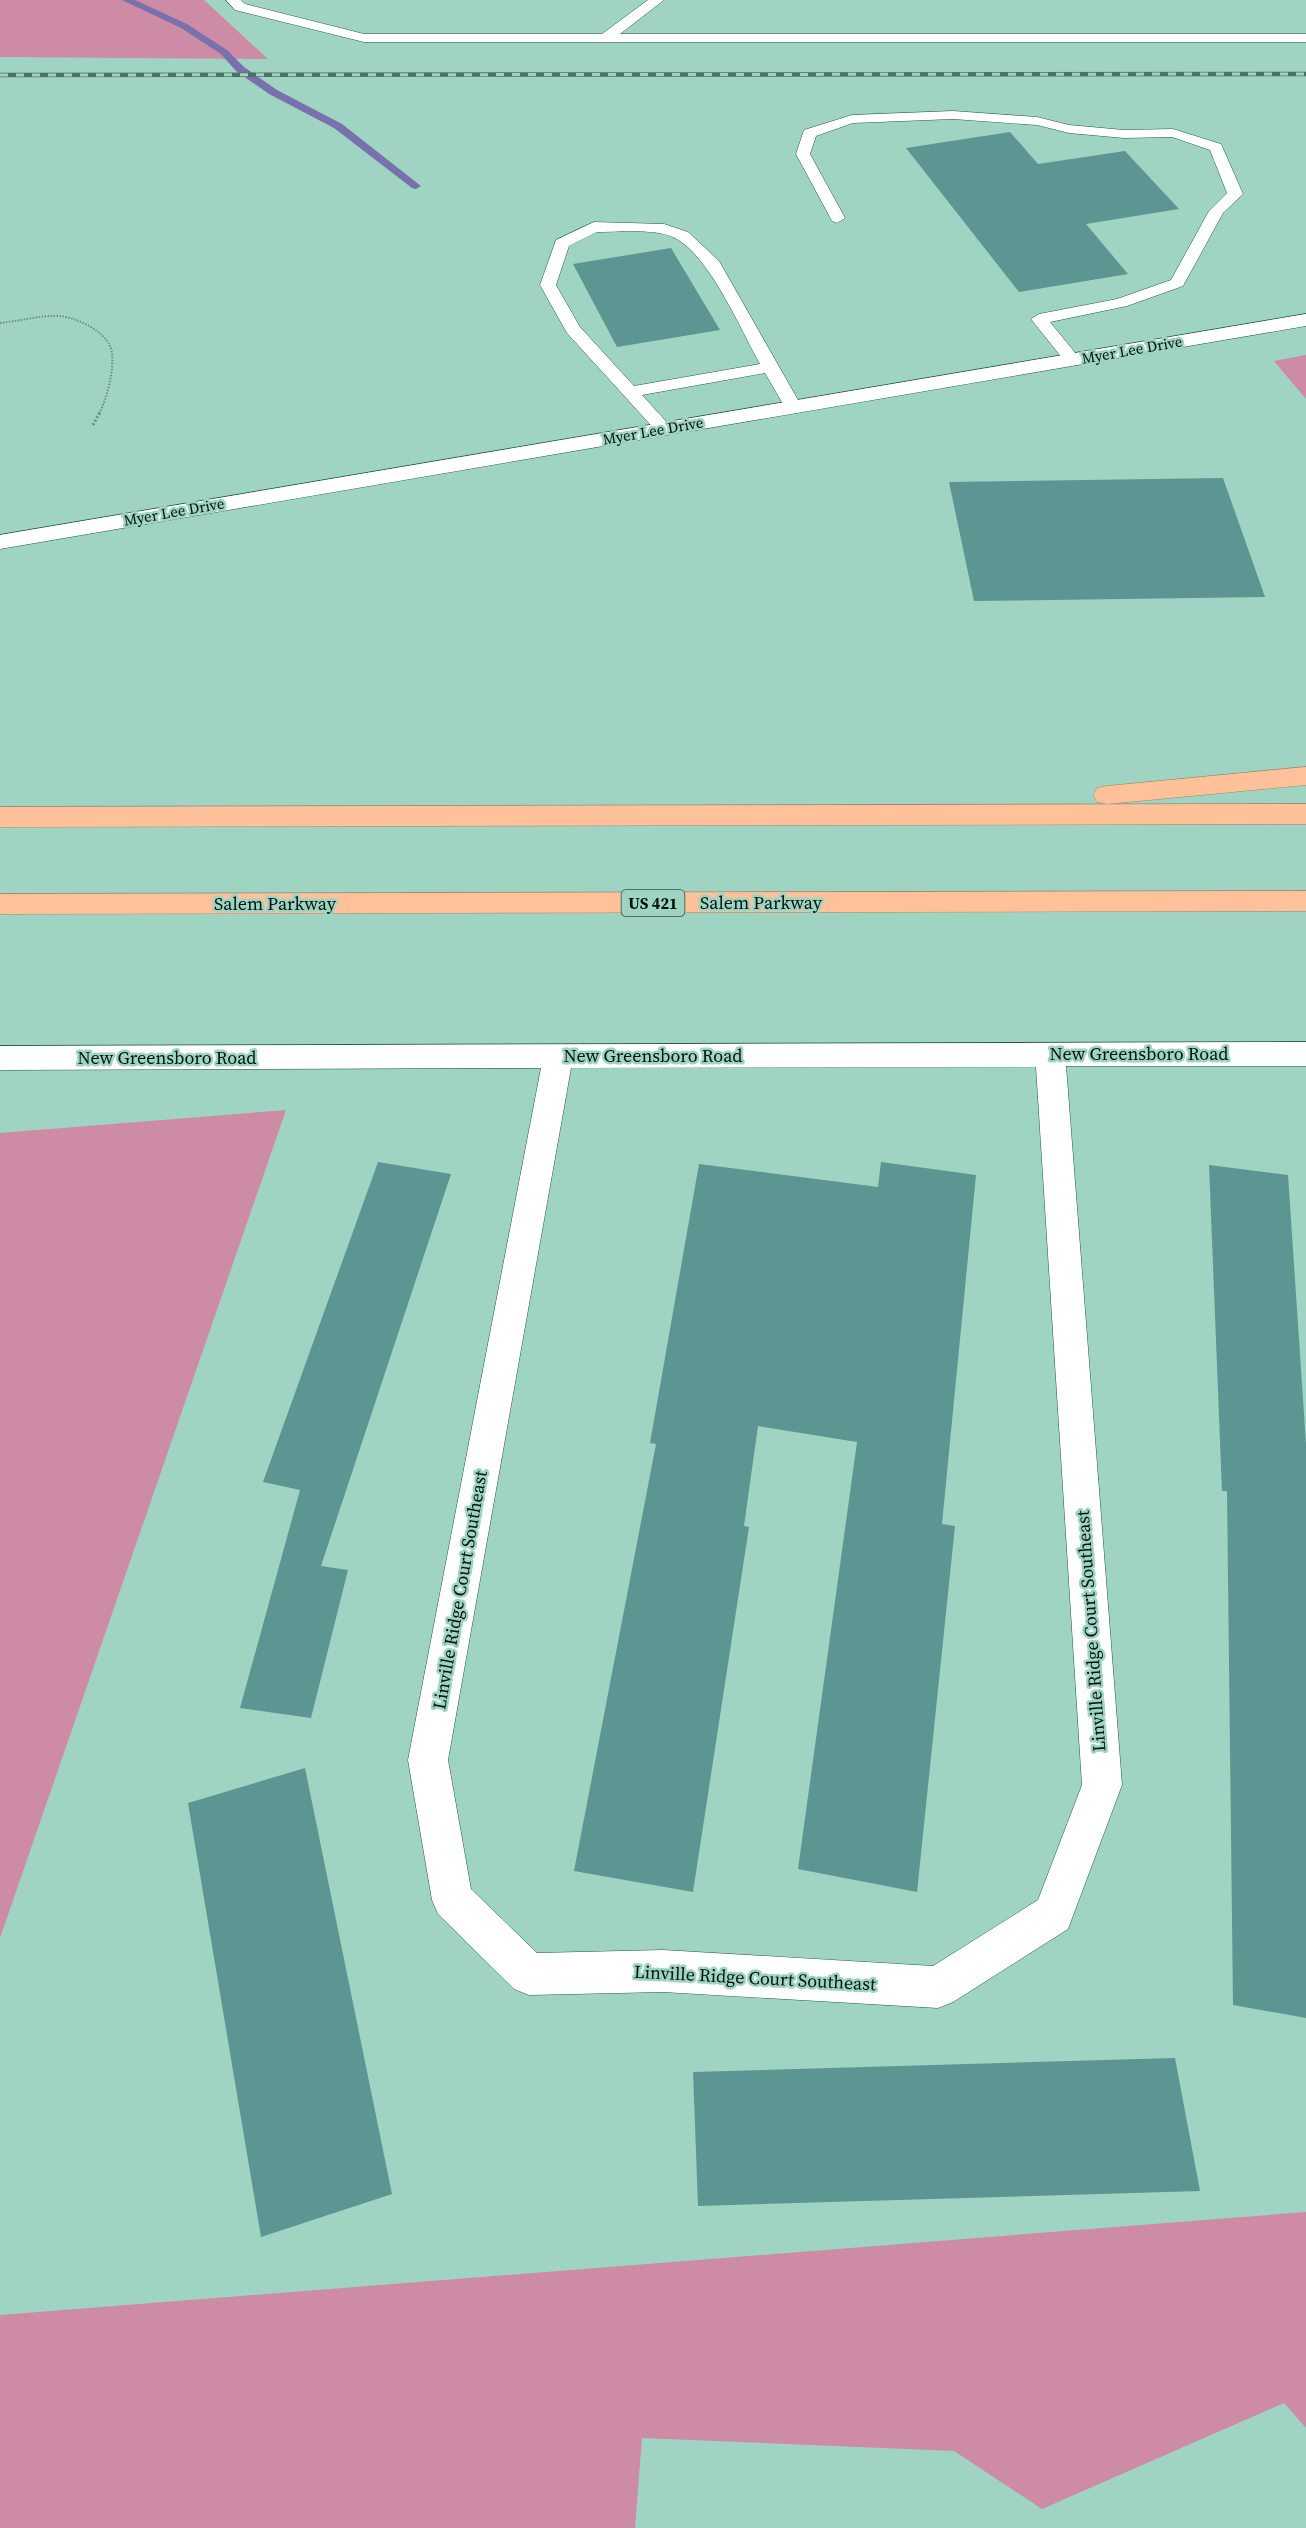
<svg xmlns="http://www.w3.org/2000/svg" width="1306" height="2528" font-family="'Source Serif 4',serif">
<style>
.green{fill:#ce8ba6}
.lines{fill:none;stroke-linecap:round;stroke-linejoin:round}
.stream{fill:#7971ab;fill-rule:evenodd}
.building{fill:#5d9593}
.lane-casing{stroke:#24574a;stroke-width:1}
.street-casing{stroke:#24574a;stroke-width:1}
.highway-casing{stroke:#a58469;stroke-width:1}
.path-far1{stroke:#689184;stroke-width:2;stroke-dasharray:1.5 1.5;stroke-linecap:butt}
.path{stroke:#689184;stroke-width:3;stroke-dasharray:2 2;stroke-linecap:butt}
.lane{fill:#fff;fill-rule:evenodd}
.street{fill:#fff;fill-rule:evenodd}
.highway{fill:#fec19a;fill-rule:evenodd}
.rail-casing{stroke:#4e7166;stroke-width:4.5}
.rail{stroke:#9fd4c3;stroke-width:3;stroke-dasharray:8;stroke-linecap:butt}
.labels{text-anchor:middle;stroke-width:5;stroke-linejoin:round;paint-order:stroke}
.far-street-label{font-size:15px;fill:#01130e;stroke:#9fd4c3}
.shield{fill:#9fd4c3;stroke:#304d44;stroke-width:1.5}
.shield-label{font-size:16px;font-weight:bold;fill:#01130e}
.street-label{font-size:18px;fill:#01130e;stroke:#9fd4c3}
</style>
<rect width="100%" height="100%" fill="#9fd4c3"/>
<!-- green -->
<g class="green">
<polygon points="0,0 204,0 268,59 0,57"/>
<polygon points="1306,355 1306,399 1274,361"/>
<polygon points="286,1110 0,1938 0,1133"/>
<polygon points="1306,2212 1306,2428 1284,2403 1042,2509 954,2451 642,2438 635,2528 0,2528 0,2315"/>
</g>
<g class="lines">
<!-- stream -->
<polygon class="stream" points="122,0 135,0 187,24 227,50 244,67 277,90 342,124 421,186 416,189 412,188 334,128 269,94 236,71 221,54 181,28"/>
</g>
<!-- building -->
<g class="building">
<polygon points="1010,132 1038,164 1125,151 1179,209 1086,224 1128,274 1019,292 906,148"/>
<polygon points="671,248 720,330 617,347 573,264"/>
<polygon points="1223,478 1265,597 974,601 949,482"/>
<polygon points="378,1162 451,1174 321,1566 348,1570 311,1718 240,1708 300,1490 263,1482"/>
<polygon points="881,1162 976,1175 942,1524 955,1526 917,1892 798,1869 857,1442 758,1426 744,1526 749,1527 693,1892 574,1871 656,1444 650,1443 699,1164 878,1187"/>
<polygon points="1209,1165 1288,1175 1306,1444 1306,2018 1233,2005 1227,1491 1222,1491"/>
<polygon points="305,1768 392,2194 261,2237 188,1803"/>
<polygon points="1175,2058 1200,2191 698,2206 693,2072"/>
</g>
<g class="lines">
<!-- lane casing -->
<g class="lane-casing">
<g id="lane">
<polygon points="226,0 241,0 245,4 364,34 602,34 648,0 664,0 620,34 1306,34 1306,42 364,42 235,10"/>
<polygon points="953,111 1037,117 1069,125 1124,130 1173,129 1221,144 1243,194 1223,213 1183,286 1127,306 1050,322 1081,360 1079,364 1067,364 1031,319 1039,314 1117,299 1171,280 1209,211 1227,193 1210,150 1172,137 1124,138 1069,133 1037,125 953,119 853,123 816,136 810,154 845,218 837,223 832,221 796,154 804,130 852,115"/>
<path d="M 594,222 L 664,224 L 688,232 L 719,261 L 802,407 L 799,411 L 787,411 L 765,373 L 642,395 L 673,429 L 670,433 L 658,433 L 567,333 L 540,285 L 556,240 ZM 597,232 C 618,232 656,228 675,238 C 709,255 741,330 760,364 L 634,386 L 580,327 L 556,285 L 569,246 Z"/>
</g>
</g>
<!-- street casing -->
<g class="street-casing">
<g id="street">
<polygon points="1306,314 1306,326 0,549 0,535"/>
<path d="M 1306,1042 L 1306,1066 L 1066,1066 L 1122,1785 L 1068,1929 L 953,2002 L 938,2008 L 663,1992 L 529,1995 L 514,1989 L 438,1914 L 432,1900 L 408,1760 L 541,1068 L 0,1070 L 0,1046 ZM 1036,1067 L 1082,1785 L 1038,1900 L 933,1966 L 663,1950 L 537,1953 L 471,1889 L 448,1760 L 571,1068 Z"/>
</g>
</g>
<!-- highway casing -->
<g class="highway-casing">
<g id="highway">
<polygon points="1306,767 1306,785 1107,804 1097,802 1093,795 1097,788 1107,786"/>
<polygon points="1306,804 1306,824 0,827 0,807"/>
<polygon points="1306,891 1306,911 0,914 0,894"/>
</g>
</g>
<!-- path-far1 -->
<path class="path-far1" d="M 0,323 C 19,321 41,315 60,316 C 77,318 103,330 110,346 C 117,362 107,399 99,414"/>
<!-- path -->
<polyline class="path" points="93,425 100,412"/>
<!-- lane -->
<use href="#lane" class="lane"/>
<!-- street -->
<use href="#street" class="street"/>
<!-- highway -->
<use href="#highway" class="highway"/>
<!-- rail casing -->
<g class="rail-casing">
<polyline id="rail" points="0,75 1306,74"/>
</g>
<!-- rail -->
<use href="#rail" class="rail"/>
</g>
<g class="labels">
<!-- far-street labels -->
<g class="far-street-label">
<text transform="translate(1132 350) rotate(-10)" y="5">Myer Lee Drive</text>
<text transform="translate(653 431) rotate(-10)" y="5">Myer Lee Drive</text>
<text transform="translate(174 512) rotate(-10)" y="5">Myer Lee Drive</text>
</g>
<!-- shield labels -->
<rect class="shield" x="621.5" y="890" width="63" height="26" rx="4.5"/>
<g class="shield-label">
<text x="653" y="909">US 421</text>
</g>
<!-- street labels -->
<g class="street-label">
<text x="761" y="909">Salem Parkway</text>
<text x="275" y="910">Salem Parkway</text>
<text x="1139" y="1060">New Greensboro Road</text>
<text x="653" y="1062">New Greensboro Road</text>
<text x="167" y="1064">New Greensboro Road</text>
<text transform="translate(460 1590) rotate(-80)" y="6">Linville Ridge Court Southeast</text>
<text transform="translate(1091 1631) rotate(-94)" y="6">Linville Ridge Court Southeast</text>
<text transform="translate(755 1978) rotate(3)" y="6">Linville Ridge Court Southeast</text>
</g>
</g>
</svg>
